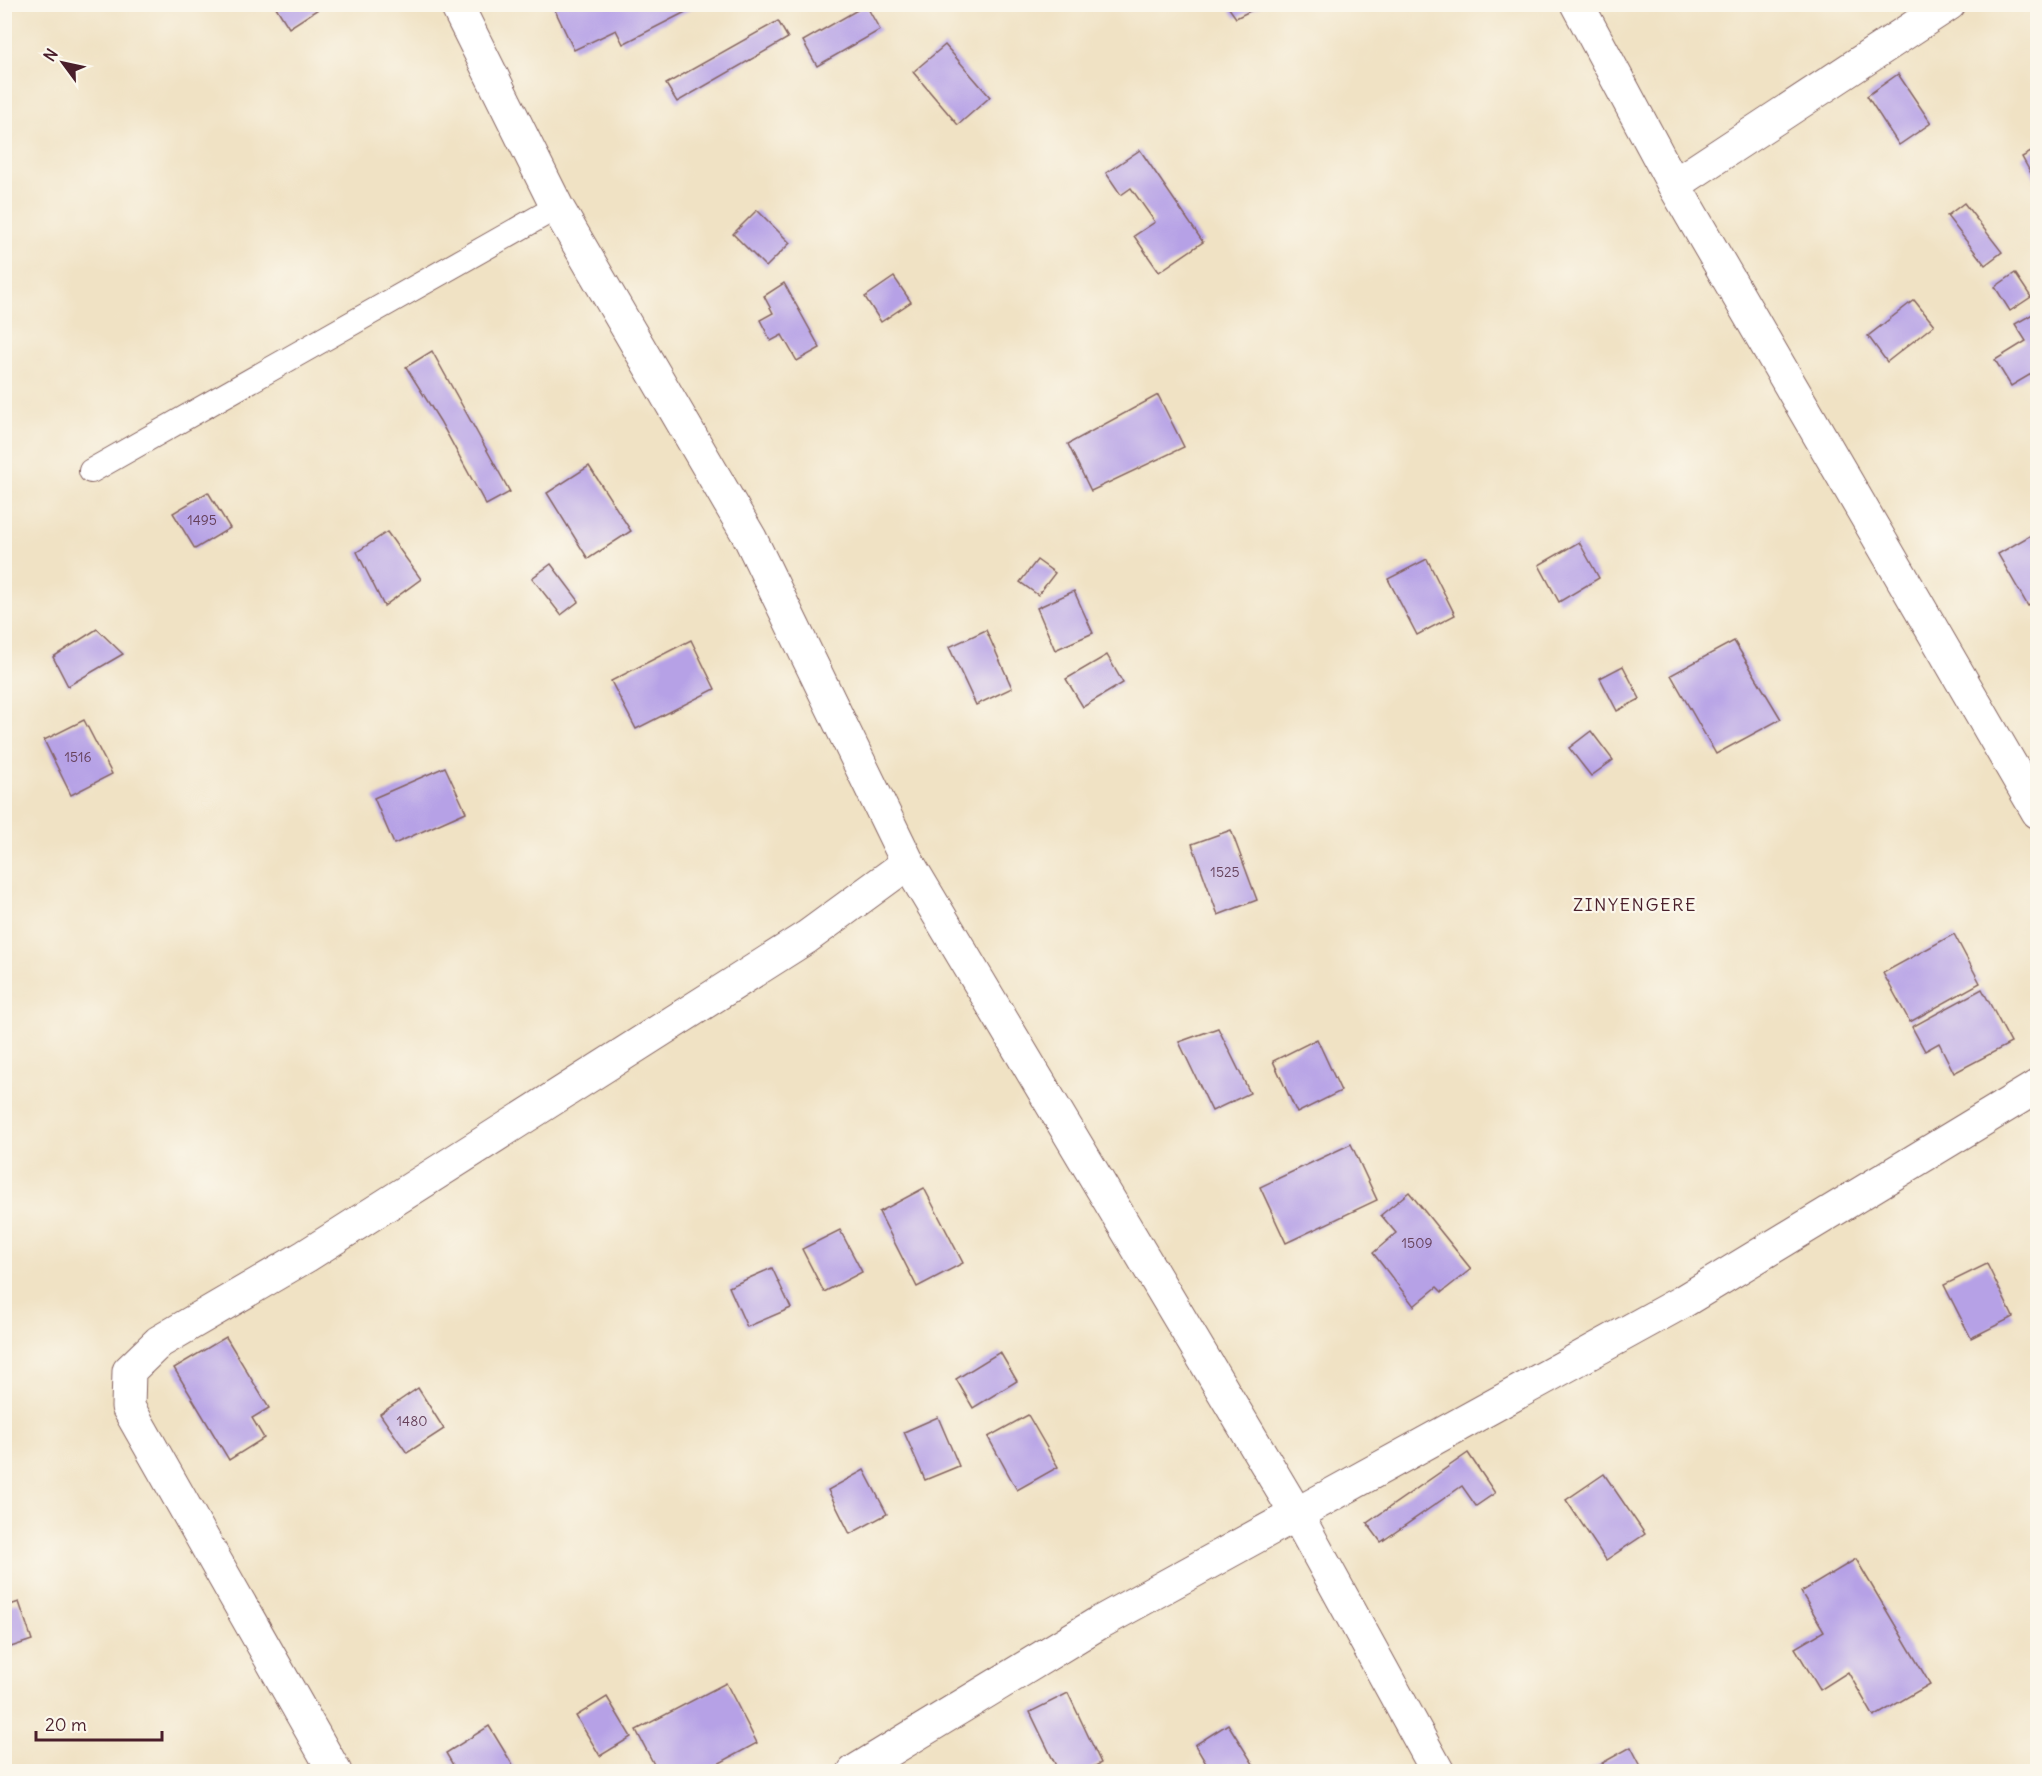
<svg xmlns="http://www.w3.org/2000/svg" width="2042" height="1776" font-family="Delius,sans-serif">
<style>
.building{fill:#b6a1e6}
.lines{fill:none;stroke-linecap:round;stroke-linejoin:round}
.service-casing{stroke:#846361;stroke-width:26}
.minor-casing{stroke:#846361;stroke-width:35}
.tertiary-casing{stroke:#846361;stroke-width:35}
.service{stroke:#fff;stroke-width:24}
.minor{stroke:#fff;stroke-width:33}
.tertiary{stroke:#fff;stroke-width:33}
.labels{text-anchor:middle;stroke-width:4.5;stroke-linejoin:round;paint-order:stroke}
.number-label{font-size:14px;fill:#65405a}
.neighbourhood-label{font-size:18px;letter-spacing:1.5px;fill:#4a1f2b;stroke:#fbf7ec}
</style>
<rect width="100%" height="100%" fill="#fbf7ec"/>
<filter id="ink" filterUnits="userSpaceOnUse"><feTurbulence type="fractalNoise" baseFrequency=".0167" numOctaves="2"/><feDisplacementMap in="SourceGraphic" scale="12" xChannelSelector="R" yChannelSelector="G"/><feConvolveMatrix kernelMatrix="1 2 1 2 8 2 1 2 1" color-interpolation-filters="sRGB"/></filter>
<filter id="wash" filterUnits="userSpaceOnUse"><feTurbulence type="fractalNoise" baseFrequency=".008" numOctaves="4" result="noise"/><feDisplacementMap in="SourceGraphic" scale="24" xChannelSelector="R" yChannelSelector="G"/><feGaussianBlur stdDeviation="1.35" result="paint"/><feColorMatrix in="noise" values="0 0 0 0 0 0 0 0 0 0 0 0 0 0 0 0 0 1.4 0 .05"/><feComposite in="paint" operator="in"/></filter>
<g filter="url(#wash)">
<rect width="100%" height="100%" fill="#f0e2c4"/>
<g id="blocks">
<!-- building -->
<g class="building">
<polygon points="274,4 326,4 289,28"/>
<polygon points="552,4 604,4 605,7 610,4 701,4 623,44 616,30 574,50"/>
<polygon points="1226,4 1264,4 1236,18"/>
<polygon points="866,5 880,30 817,66 803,41"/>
<polygon points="778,21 788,38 677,102 666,84"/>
<polygon points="945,45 990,97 958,125 913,72"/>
<polygon points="1898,74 1931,123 1899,145 1867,96"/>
<polygon points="2038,148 2038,186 2022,157"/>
<polygon points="1140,150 1203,242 1159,272 1134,236 1155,222 1131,188 1121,195 1106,173"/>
<polygon points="1964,203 2002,252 1985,265 1947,216"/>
<polygon points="757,210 790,243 766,267 733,234"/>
<polygon points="2015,273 2031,297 2010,311 1995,287"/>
<polygon points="894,277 911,302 881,322 865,297"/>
<polygon points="784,283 820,348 797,361 782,335 771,341 760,320 773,313 764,296"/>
<polygon points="1914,300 1934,325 1887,362 1868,336"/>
<polygon points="2038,311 2038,370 2011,386 1995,360 2026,341 2015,324"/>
<polygon points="432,351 510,492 486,505 440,421 406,367"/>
<polygon points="1158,395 1184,447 1091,491 1068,444"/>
<polygon points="589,466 631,531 588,559 547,493"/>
<polygon points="208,492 230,528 195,549 173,513"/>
<polygon points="2038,531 2038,600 2028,606 1998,554"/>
<polygon points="387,532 421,579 384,606 357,552"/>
<polygon points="1579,542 1599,578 1559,602 1539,565"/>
<polygon points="1427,559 1455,615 1417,635 1388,579"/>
<polygon points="1037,560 1055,573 1038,595 1020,582"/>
<polygon points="551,564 579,601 561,615 532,578"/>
<polygon points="1074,591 1093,633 1055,650 1037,608"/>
<polygon points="97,629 123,654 68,686 53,657"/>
<polygon points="986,630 1012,688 976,705 949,647"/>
<polygon points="691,640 715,689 636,729 611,681"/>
<polygon points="1734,641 1781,719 1716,754 1671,675"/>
<polygon points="1107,655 1123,683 1083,707 1066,679"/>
<polygon points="1623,666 1640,699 1617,711 1600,678"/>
<polygon points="84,720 112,774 71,795 44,740"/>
<polygon points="1591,731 1613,760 1591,776 1569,748"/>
<polygon points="445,767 466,812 394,844 374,798"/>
<polygon points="1231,830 1257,900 1218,915 1192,844"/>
<polygon points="1954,934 1980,983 1910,1022 1883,973"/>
<polygon points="1982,989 2011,1043 1954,1073 1939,1043 1925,1051 1912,1027"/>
<polygon points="1218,1028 1250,1093 1212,1111 1179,1042"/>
<polygon points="1317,1039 1341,1091 1297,1113 1273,1061"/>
<polygon points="1351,1144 1377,1200 1286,1243 1260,1187"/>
<polygon points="924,1188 963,1263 917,1287 879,1212"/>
<polygon points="1409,1192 1471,1269 1442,1292 1437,1287 1414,1306 1373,1253 1396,1233 1381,1215"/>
<polygon points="840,1230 862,1272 824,1292 802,1249"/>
<polygon points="1987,1264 2013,1317 1971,1338 1944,1285"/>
<polygon points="772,1268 791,1308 747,1327 729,1287"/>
<polygon points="226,1337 269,1408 252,1418 264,1438 229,1460 174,1368"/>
<polygon points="1000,1352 1017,1381 973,1408 956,1379"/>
<polygon points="418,1388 444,1429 407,1453 380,1414"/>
<polygon points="1028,1415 1058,1467 1017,1490 988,1437"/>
<polygon points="938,1417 959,1466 925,1480 904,1432"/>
<polygon points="1468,1453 1495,1493 1476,1506 1462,1486 1381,1542 1367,1523"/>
<polygon points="864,1470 887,1514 850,1534 828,1490"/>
<polygon points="1604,1474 1645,1534 1606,1560 1566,1500"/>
<polygon points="1856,1559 1930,1684 1874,1717 1848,1672 1820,1690 1795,1648 1824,1631 1801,1592"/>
<polygon points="19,1602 32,1640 5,1649 4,1607"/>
<polygon points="726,1683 757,1743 703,1772 658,1772 636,1730"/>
<polygon points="1068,1693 1101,1763 1084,1772 1059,1772 1030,1712"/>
<polygon points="607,1697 631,1737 600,1756 576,1716"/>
<polygon points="1228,1724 1255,1767 1247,1772 1211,1772 1195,1745"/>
<polygon points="489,1726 517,1772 457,1772 446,1753"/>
<polygon points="1631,1747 1644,1772 1586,1772"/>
</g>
</g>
</g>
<g filter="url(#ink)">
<use href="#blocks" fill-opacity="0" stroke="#846361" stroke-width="1.5"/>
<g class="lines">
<!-- service casing -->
<g class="service-casing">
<polyline id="service" points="91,471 557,207"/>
</g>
<!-- minor casing -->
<g class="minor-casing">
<g id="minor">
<polyline points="456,4 557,207 750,538 908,863 1297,1515 1438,1772"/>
<polyline points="1674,185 1949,4"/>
<polyline points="335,1772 128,1407 129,1371 159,1342 306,1256 807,937 908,863"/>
<polyline points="854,1772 1097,1624 1682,1302 2038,1086"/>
</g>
</g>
<!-- tertiary casing -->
<g class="tertiary-casing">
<polyline id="tertiary" points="1577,4 1674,185 2038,812"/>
</g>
<!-- service -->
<use href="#service" class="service"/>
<!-- minor -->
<use href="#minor" class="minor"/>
<!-- tertiary -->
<use href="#tertiary" class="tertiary"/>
</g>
</g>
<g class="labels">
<!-- number labels -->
<g class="number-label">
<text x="202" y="525">1495</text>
<text x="78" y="762">1516</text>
<text x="1225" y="877">1525</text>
<text x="1417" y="1248">1509</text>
<text x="412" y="1426">1480</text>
</g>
<!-- neighbourhood labels -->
<g class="neighbourhood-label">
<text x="1635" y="911">ZINYENGERE</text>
</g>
</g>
<!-- margin -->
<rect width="2042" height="1776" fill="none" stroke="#fbf7ec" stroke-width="24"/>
<!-- north arrow -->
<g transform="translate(63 63) rotate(303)" stroke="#fbf7ec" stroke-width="4.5" paint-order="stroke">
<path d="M0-4.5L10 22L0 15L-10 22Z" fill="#4a1f2b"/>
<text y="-9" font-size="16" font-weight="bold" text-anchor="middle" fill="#4a1f2b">N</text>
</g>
<!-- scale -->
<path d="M36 1731v9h126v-9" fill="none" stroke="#4a1f2b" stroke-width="3"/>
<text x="45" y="1731" font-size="18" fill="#4a1f2b" stroke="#fbf7ec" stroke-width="4.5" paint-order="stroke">20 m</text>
</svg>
